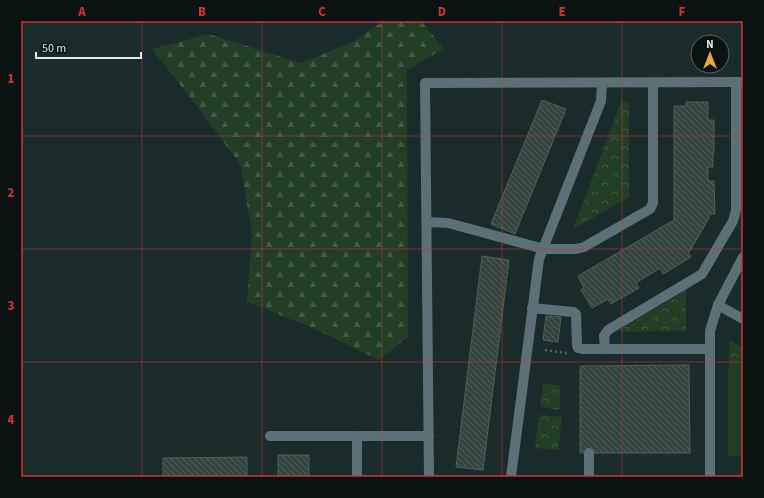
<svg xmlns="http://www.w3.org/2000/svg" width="764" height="498" font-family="'Source Sans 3',sans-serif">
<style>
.forest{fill:url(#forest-firs)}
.park{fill:url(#park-crowns)}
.pitch{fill:#223e25}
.building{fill:url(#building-back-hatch);stroke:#4f6059}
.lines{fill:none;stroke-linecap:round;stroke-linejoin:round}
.path{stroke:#566666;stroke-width:2.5;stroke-dasharray:2 3;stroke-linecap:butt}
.minor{stroke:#5b7077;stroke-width:10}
.grid{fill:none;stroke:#d63232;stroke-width:1;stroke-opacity:0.55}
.neatline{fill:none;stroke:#d63232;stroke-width:1.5}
.grid-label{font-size:13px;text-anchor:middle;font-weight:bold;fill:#d63232}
</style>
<defs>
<pattern id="forest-firs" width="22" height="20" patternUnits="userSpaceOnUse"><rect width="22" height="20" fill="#223e25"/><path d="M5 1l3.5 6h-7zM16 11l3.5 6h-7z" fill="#425a45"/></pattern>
<pattern id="park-crowns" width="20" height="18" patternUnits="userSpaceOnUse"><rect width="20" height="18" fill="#223e25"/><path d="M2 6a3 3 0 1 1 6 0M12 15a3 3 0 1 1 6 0" fill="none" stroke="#425a45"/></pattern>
<pattern id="building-back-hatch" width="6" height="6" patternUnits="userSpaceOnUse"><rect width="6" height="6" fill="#34443e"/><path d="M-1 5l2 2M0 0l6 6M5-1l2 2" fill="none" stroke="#515f5a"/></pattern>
</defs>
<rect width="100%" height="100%" fill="#1a2b2b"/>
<!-- forest -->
<polygon class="forest" points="383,21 419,21 423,23 444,49 407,70 408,337 379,360 313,328 247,302 252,233 240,164 192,100 152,49 209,34 301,63 355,41"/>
<!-- park -->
<g class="park">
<polygon points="621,102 629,102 629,197 573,229"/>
<polygon points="686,290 686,331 616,332"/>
<polygon points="729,340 743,348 743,368 729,368"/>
<polygon points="543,383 560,386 560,410 540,407"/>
<polygon points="539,415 562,417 558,450 535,448"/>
</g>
<!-- pitch -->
<rect class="pitch" x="728" y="368" width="15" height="88"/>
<!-- building -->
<g class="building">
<polygon points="542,100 566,109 515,234 491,224"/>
<polygon points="686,102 708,102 708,120 714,120 714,153 713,153 713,167 708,167 708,181 714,181 715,214 709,214 709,218 690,251 688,252 691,257 663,274 660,268 636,283 639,288 611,304 608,299 592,308 581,290 584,288 578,276 674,220 674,106 686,106"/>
<polygon points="482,256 509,260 483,470 456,467"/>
<polygon points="546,316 561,317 558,342 543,340"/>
<polygon points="689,365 690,453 580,453 580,366"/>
<rect x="278" y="455" width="31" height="22"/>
<polygon points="247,457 247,477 163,477 163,458"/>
</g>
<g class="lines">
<!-- path -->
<polyline class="path" points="545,350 566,353 568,352"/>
<!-- minor -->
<g class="minor">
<polyline points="427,222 448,223 544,249 576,249 584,247 650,209 653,203 653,83"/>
<polyline points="718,305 743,319"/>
<polyline points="532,308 573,312 576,314 577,345 578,348 582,349 710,349"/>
<polyline points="605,349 604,336 608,330 702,274 733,221 736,210 736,82"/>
<polyline points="270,436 429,436"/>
<polyline points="357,436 357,477"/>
<polyline points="589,453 589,477"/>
<polyline points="429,477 425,83 743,82"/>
<polyline points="511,477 539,259 601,101 602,83"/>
<polyline points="710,477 710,331 718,305 743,257"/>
</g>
</g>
<!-- grid -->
<path class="grid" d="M 142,21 L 142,477M 262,21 L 262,477M 382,21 L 382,477M 502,21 L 502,477M 622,21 L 622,477M 21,136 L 743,136M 21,249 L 743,249M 21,362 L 743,362"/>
<!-- border -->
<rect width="764" height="498" fill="none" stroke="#0b1212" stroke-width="44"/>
<!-- north arrow -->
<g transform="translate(710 54)"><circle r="19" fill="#0b1212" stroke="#606969"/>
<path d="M0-3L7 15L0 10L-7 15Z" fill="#eba939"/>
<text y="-6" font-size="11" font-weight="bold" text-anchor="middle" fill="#e0ebeb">N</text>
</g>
<!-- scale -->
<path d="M36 52v6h105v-6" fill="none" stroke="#e0ebeb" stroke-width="2"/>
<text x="42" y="52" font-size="12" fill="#e0ebeb" stroke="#0b1212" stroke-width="3" paint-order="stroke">50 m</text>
<rect x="22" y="22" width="720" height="454" class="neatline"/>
<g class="grid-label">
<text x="82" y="16">A</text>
<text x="202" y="16">B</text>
<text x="322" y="16">C</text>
<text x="442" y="16">D</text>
<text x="562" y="16">E</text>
<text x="682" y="16">F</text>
<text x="11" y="83">1</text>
<text x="11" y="197">2</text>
<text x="11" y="310">3</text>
<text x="11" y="424">4</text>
</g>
</svg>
